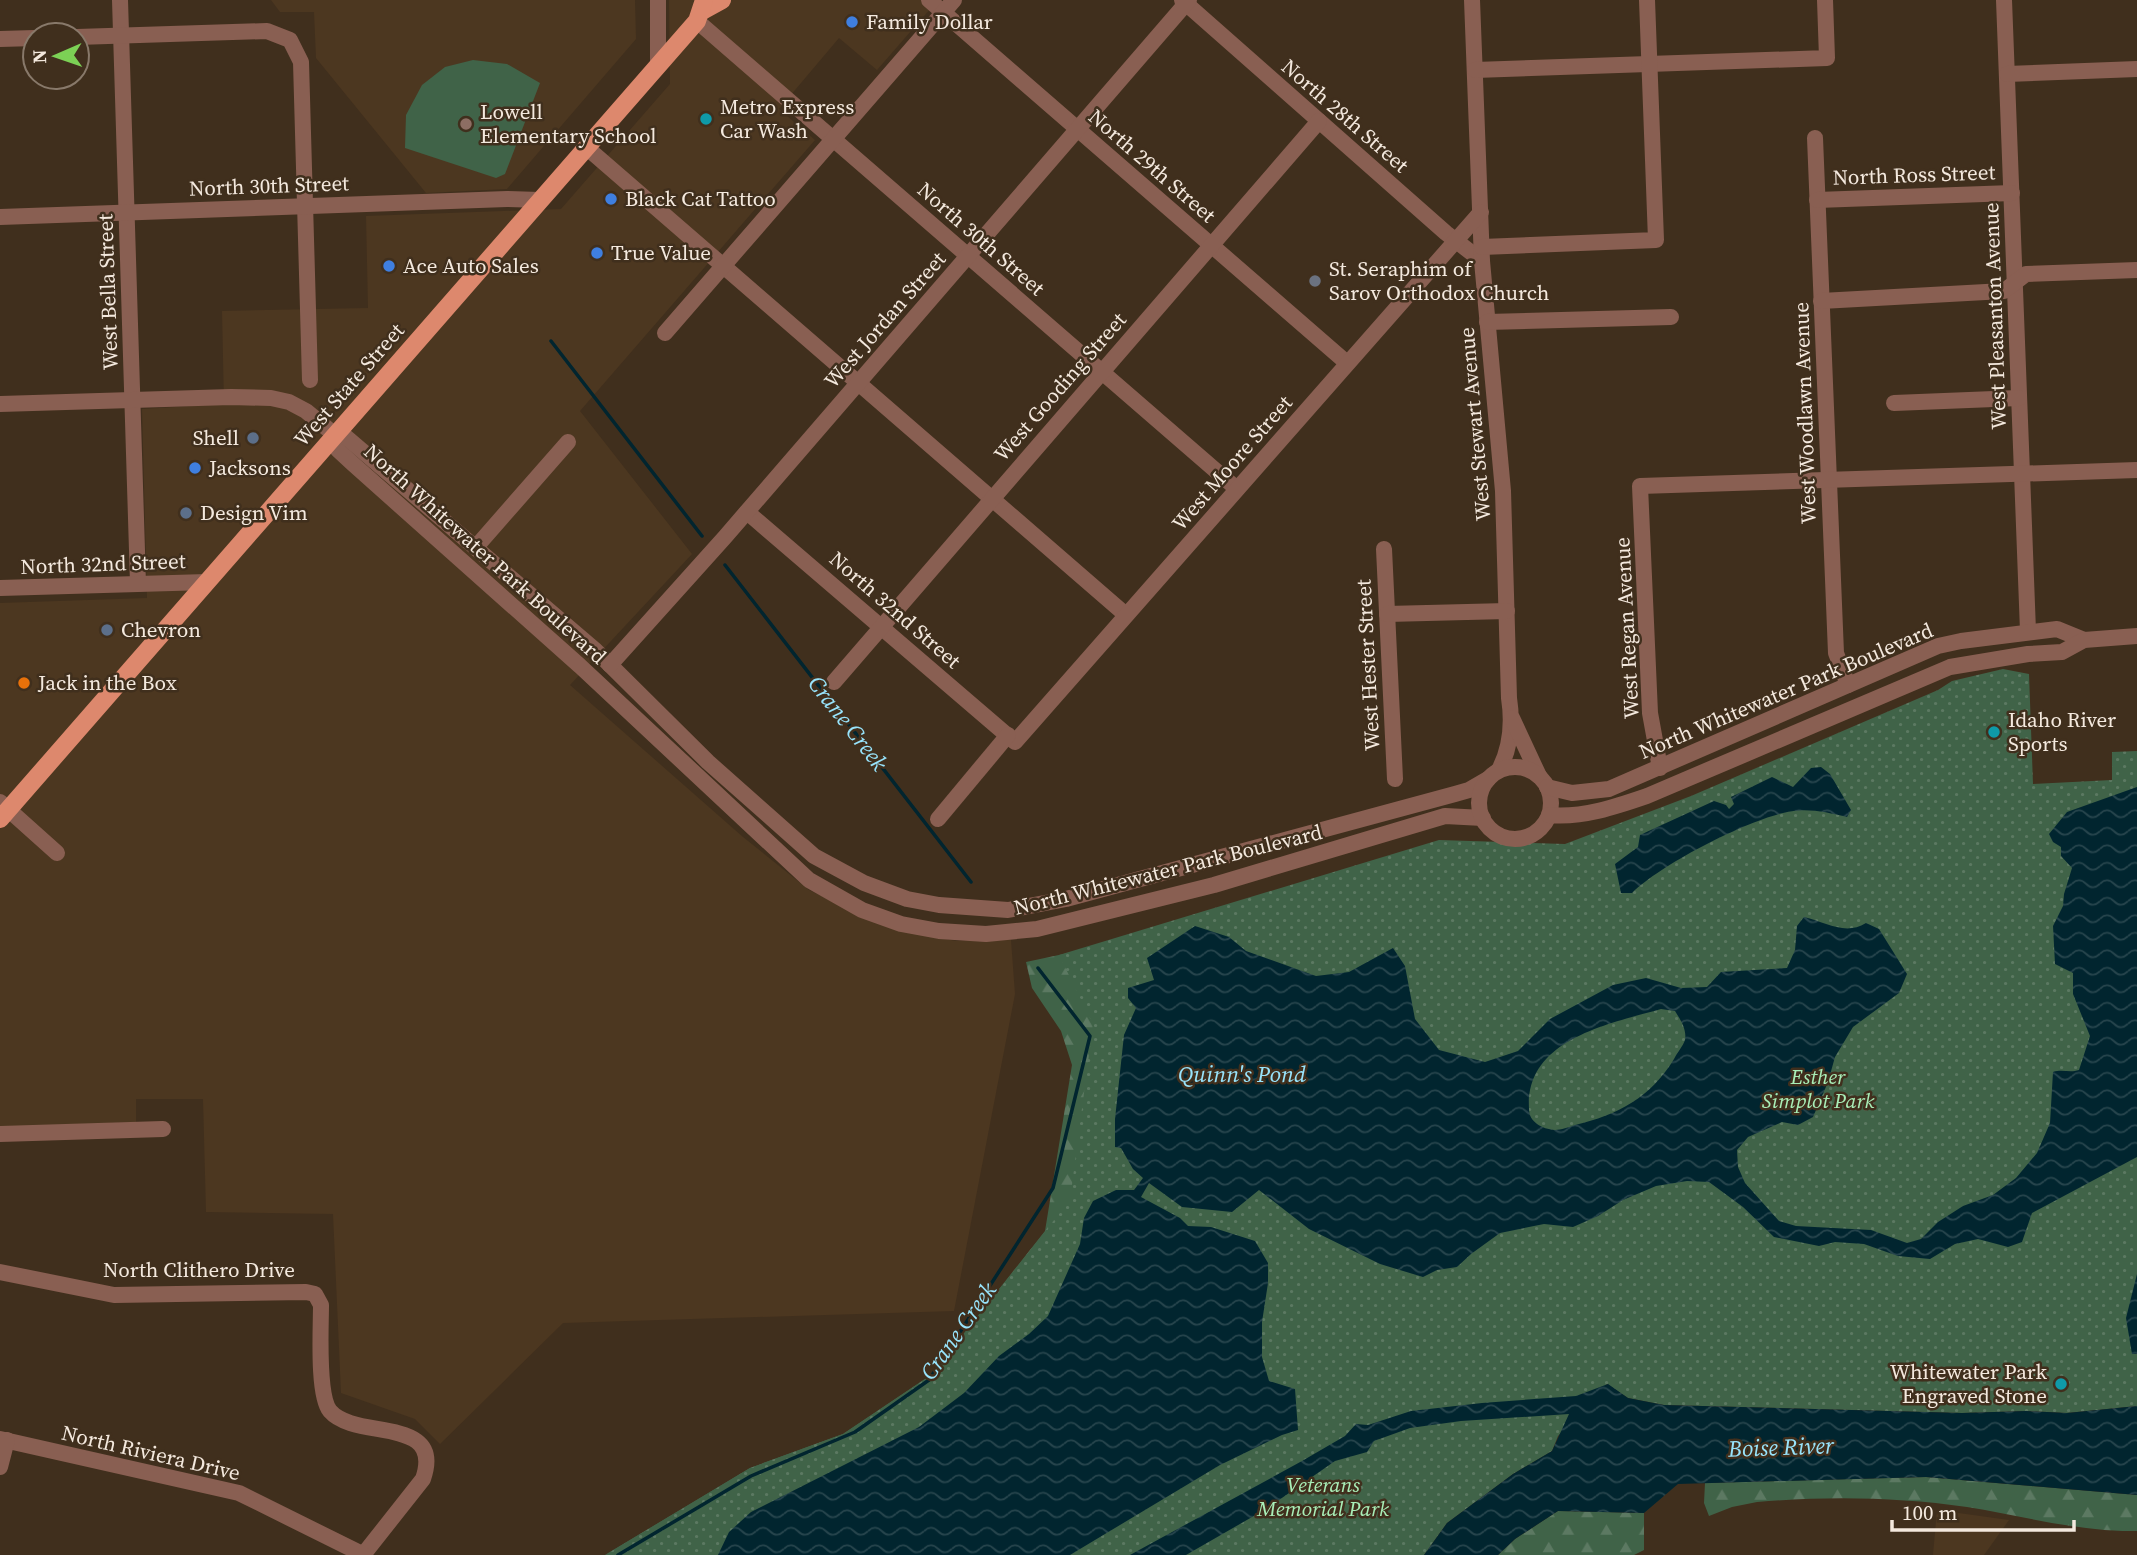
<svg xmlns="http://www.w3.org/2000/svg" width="2137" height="1555" font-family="'Source Serif 4',serif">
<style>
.built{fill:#4c3720}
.grass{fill:#406348}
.forest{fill:url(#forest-firs)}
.park{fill:url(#park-dots)}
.water{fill:url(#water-waves);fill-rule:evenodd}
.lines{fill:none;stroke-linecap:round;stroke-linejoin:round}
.stream{stroke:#01252f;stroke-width:3.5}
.minor{stroke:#895f52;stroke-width:16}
.major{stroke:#dd886d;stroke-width:18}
.shop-dot{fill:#3f7fe0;stroke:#402f1d;stroke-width:2.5}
.culture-dot{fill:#0f9aa8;stroke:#402f1d;stroke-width:2.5}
.education-dot{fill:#8d6e63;stroke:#402f1d;stroke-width:2.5}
.worship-dot{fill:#6b7280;stroke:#402f1d;stroke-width:2.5}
.service-dot{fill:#5c6f8a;stroke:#402f1d;stroke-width:2.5}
.food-dot{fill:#e8710a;stroke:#402f1d;stroke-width:2.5}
.labels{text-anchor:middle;stroke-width:5;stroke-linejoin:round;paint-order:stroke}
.poi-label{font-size:21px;fill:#f4e9de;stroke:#402f1d;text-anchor:start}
.street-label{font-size:21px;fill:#f4e9de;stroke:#402f1d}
.park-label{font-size:21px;font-style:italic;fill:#a9efb8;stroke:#402f1d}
.water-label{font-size:23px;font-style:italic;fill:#98e4fc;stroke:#402f1d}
</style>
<defs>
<pattern id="forest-firs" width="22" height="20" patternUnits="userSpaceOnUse" patternTransform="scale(1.75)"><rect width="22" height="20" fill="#406348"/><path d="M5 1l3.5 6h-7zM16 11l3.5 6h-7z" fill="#5c7962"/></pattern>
<pattern id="park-dots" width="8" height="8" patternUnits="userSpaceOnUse" patternTransform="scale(1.75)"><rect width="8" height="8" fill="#406348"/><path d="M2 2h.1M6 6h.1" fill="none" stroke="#5c7962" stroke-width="1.8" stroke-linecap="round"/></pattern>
<pattern id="water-waves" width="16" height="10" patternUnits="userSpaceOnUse" patternTransform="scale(1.75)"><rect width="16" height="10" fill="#01252f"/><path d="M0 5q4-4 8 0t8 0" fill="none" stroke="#27454d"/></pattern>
</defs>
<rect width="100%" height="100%" fill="#402f1d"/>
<!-- built -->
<g class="built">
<polygon points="271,0 635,0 636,39 507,189 426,193 316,58 314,12 280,12"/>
<polygon points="669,0 938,0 877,70 839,38 779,109 815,140 580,411 692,554 570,685 743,837 809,890 893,929 956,941 1011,940 1015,994 954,1311 563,1323 440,1444 415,1419 341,1393 333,1214 206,1212 203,1099 136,1099 136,1122 0,1127 0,603 147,598 142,409 224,404 222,311 368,308 366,216 561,209 670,84"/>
<polygon points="1937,1510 2009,1520 1984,1555 1933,1555"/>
</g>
<!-- grass -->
<polygon class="grass" points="473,60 507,64 540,83 505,174 496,178 405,148 406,115 422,85 445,67"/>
<!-- forest -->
<g class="forest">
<polygon points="1195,926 1115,1119 999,1356 605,1555 750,1468 843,1434 931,1375 1045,1231 1072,1065 1061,1031 1032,988 1026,962"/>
<path d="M 1926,1477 L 2137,1495 L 2137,1531 C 2080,1532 2023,1516 1967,1507 C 1897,1497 1827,1496 1757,1502 L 1732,1507 L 1709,1516 L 1704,1503 L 1705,1483 Z"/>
<polygon points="1558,1511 1644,1513 1644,1550 1634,1555 1498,1555 1515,1539"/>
</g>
<!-- park -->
<polygon class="park" points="2003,669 2029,674 2033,784 2112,780 2112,752 2137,751 2137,1406 2067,1413 2026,1411 1962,1413 1664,1405 1628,1398 1607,1384 1558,1436 1552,1451 1513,1474 1447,1523 1424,1555 605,1555 750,1468 843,1434 931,1375 1070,1200 1093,1024 1059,955 1439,840 1565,844 1691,796 1938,690 1952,681"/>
<!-- water -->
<g class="water">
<path d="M 1821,767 L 1830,774 L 1851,810 L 1847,817 C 1826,812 1805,807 1783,813 C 1742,823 1662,864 1632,893 L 1621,893 L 1615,864 L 1638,847 L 1640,835 L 1714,801 L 1726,805 L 1729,809 L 1734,804 L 1731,797 L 1772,777 L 1793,787 L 1811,768 Z"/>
<path d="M 2137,787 L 2137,1157 L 2032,1213 L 2022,1242 L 2008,1247 L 1978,1239 L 1955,1244 L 1930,1259 L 1898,1256 L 1864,1244 L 1835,1242 L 1819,1246 L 1774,1237 L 1743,1207 L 1709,1182 L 1687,1181 L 1656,1186 L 1623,1200 L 1598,1216 L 1573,1227 L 1544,1224 L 1500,1233 L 1471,1254 L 1457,1267 L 1437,1270 L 1423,1277 L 1380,1264 L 1309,1229 L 1259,1190 L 1232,1212 L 1182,1207 L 1149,1183 L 1141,1197 L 1180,1218 L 1188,1226 L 1211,1227 L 1255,1241 L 1268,1263 L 1268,1283 L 1262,1322 L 1262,1357 L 1269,1381 L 1295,1389 L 1298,1430 L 1282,1435 L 1220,1465 L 1070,1555 L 718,1555 L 729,1532 L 751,1512 L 919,1427 L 964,1393 L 999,1356 L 1029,1334 L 1048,1316 L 1080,1244 L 1084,1218 L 1093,1201 L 1116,1190 L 1134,1190 L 1143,1178 L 1133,1169 L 1121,1148 L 1115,1147 L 1115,1119 L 1124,1035 L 1136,1008 L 1128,998 L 1128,988 L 1154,980 L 1147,958 L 1195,926 L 1229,937 L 1246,951 L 1316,976 L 1349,972 L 1393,948 L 1405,966 L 1415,1019 L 1439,1050 L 1485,1062 L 1518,1051 L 1550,1019 L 1613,985 L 1646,978 L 1681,988 L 1707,987 L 1721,972 L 1787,968 L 1795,950 L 1797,926 L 1804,917 C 1826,922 1845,936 1866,923 L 1879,929 L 1907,974 L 1899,993 L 1853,1027 L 1835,1057 L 1828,1082 L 1813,1117 L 1798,1125 L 1782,1122 L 1748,1137 L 1737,1150 L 1738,1167 L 1745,1183 L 1779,1221 L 1796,1226 L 1871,1230 L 1907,1243 L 1921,1239 L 1938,1222 L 1963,1206 L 1993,1195 L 2016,1178 L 2037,1153 L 2050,1123 L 2053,1072 C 2062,1069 2070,1073 2079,1070 L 2090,1036 L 2073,994 L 2073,973 L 2055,964 L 2053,926 L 2063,906 L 2064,894 L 2072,868 L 2061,856 L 2061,847 L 2053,842 L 2049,834 L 2067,812 ZM 1661,1009 L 1675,1011 C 1680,1019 1687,1029 1685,1040 C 1683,1046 1677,1053 1674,1059 C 1651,1097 1618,1115 1575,1125 C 1569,1127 1561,1130 1555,1130 C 1542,1129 1529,1122 1529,1109 C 1525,1039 1609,1024 1661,1009 Z"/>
<polygon points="2137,1274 2137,1354 2132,1354 2126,1318"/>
<polygon points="1608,1384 1628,1398 1664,1405 1962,1413 2026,1411 2067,1413 2137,1406 2137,1495 1926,1477 1678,1484 1644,1513 1558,1511 1515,1539 1498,1555 1424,1555 1447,1523 1513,1474 1552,1451 1569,1414 1461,1421 1410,1428 1374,1441 1367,1452 1335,1461 1266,1509 1186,1555 1130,1555 1302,1461 1345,1436 1356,1424 1368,1425 1411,1411 1482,1403 1576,1396"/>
</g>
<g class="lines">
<!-- stream -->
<g class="stream">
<polyline points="551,341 702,536"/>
<polyline points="725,565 971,882"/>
<polyline points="618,1555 751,1476 855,1432 929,1380 1053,1188 1090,1036 1038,968"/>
</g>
<!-- minor -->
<g class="minor">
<polyline points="120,0 138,583"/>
<polyline points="658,0 658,66"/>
<polyline points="929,0 1347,363"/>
<polyline points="1182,0 1446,233 1482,261"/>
<path d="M 1472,0 L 1482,261 L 1503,491 L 1509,698 C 1513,724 1511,747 1499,770"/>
<polyline points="2004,0 2028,631"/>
<polyline points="697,21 1237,489"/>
<polyline points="77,37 267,31 290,40 301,62 310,380"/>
<polyline points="0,39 35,38"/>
<polyline points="1475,70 1827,58 1825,0"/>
<polyline points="2007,74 2137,69"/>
<polyline points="1815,138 1836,653 1848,685"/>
<polyline points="586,147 1126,615"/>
<polyline points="1817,200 2012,193"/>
<polyline points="0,217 507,199 540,200"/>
<polyline points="1482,247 1656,240 1647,0"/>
<polyline points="1821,301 2004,291 2026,274 2137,270"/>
<polyline points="1487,322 1671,317"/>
<polyline points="665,333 954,0"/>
<polyline points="1894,403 2019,398"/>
<polyline points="0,404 231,397 271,398 289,402 306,411 335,435"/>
<polyline points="335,435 338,450 352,463 580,666 809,880 862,910 901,924 939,931 986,934 1037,929 1214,885 1445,816 1483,818"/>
<polyline points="335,435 346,437 594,649 708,762 814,856 864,883 907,899 939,905 1008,910 1066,899 1455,794 1469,790 1488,779"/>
<polyline points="747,512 1015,742 1481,212"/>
<polyline points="476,547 568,442"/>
<polyline points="1384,549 1395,779"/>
<polyline points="0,588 207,582"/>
<polyline points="1387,614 1507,611"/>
<polyline points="610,665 725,537 1189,0"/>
<polyline points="834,682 1319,121"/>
<polyline points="1512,718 1539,776"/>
<circle cx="1515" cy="803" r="36"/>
<polyline points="1660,768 1650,713 1640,486 2137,470"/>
<polyline points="1547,787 1572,793 1609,789 1938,646 1961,641 2057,629 2084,640"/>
<polyline points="0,802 57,853"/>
<path d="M 1549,815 C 1583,818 1615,807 1647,796 L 1950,667 L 2028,654 L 2062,652 L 2084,640 L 2137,636"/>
<polyline points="938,819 1008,735"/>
<polyline points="0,1134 163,1129"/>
<path d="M 0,1272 L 114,1295 L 306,1292 L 315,1294 L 321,1305 C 321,1328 317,1395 330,1411 C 356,1441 445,1415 423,1479 L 363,1555"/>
<polyline points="0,1439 239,1493 364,1555"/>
<polyline points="0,1467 7,1440"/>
</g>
<!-- major -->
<g class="major">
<polyline points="702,11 722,0"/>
<polyline points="0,819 697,21 704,0"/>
</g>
</g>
<!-- markers -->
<g class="shop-dot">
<circle cx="852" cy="22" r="7"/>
<circle cx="611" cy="199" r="7"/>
<circle cx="597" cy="253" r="7"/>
<circle cx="389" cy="266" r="7"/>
<circle cx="195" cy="468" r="7"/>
</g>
<g class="culture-dot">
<circle cx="706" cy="119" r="7"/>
<circle cx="1994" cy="732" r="7"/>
<circle cx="2061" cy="1384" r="7"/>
</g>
<circle class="education-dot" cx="466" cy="124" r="7"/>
<circle class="worship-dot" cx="1315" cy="281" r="7"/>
<g class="service-dot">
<circle cx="253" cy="438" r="7"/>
<circle cx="186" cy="513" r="7"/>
<circle cx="107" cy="630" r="7"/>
</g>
<circle class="food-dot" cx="24" cy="683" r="7"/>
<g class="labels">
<!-- poi labels -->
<g class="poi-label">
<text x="866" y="29">Family Dollar</text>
<text x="720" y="114">Metro Express<tspan x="720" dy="24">Car Wash</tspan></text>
<text x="480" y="119">Lowell<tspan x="480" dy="24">Elementary School</tspan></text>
<text x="625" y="206">Black Cat Tattoo</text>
<text x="611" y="260">True Value</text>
<text x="403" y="273">Ace Auto Sales</text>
<text x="1329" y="276">St. Seraphim of<tspan x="1329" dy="24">Sarov Orthodox Church</tspan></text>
<text x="239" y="445" text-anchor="end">Shell</text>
<text x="209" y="475">Jacksons</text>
<text x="200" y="520">Design Vim</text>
<text x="121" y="637">Chevron</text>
<text x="38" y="690">Jack in the Box</text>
<text x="2008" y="727">Idaho River<tspan x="2008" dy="24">Sports</tspan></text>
<text x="2047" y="1379" text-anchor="end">Whitewater Park<tspan x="2047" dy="24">Engraved Stone</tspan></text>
</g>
<!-- street labels -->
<g class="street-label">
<text transform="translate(1345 116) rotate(41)" y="7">North 28th Street</text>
<text transform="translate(1152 166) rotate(41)" y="7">North 29th Street</text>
<text transform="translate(1914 175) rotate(-2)" y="7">North Ross Street</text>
<text transform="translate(269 186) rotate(-2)" y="7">North 30th Street</text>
<text transform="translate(981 239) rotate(41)" y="7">North 30th Street</text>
<text transform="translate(108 292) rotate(-92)" y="7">West Bella Street</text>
<text transform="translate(1995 316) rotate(-92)" y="7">West Pleasanton Avenue</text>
<text transform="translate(885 320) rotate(-49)" y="7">West Jordan Street</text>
<text transform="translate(349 385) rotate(-49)" y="7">West State Street</text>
<text transform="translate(1060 387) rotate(-49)" y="7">West Gooding Street</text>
<text transform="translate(1805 413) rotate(-92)" y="7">West Woodlawn Avenue</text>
<text transform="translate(1475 424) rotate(-95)" y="7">West Stewart Avenue</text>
<text transform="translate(1232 463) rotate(-49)" y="7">West Moore Street</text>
<text transform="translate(485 554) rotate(42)" y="7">North Whitewater Park Boulevard</text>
<text transform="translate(103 564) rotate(-2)" y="7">North 32nd Street</text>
<text transform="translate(895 610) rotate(41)" y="7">North 32nd Street</text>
<text transform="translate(1627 628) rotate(-93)" y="7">West Regan Avenue</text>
<text transform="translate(1368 665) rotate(-93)" y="7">West Hester Street</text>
<text transform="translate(1786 691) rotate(-23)" y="7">North Whitewater Park Boulevard</text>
<text transform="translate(1168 870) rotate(-14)" y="7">North Whitewater Park Boulevard</text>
<text x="199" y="1277">North Clithero Drive</text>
<text transform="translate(151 1453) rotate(13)" y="7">North Riviera Drive</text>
</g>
<!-- park labels -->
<g class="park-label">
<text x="1818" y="1084">Esther<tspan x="1818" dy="24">Simplot Park</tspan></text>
<text x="1323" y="1492">Veterans<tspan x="1323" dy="24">Memorial Park</tspan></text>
</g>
<!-- water labels -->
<g class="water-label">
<text transform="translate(848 723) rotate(52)" y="8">Crane Creek</text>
<text x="1242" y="1082">Quinn's Pond</text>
<text transform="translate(958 1331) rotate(-55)" y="8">Crane Creek</text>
<text transform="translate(1781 1447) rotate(-2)" y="8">Boise River</text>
</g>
</g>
<!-- north arrow -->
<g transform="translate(56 56) rotate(268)"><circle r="33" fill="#402f1d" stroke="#88796a" stroke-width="2"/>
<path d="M0-5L12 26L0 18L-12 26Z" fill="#7cd155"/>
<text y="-10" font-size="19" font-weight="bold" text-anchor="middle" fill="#f4e9de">N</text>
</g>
<!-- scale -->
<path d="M1892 1520v10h182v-10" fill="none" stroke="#f4e9de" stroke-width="3.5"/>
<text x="1902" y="1520" font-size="21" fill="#f4e9de" stroke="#402f1d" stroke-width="5" paint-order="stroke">100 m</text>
</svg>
